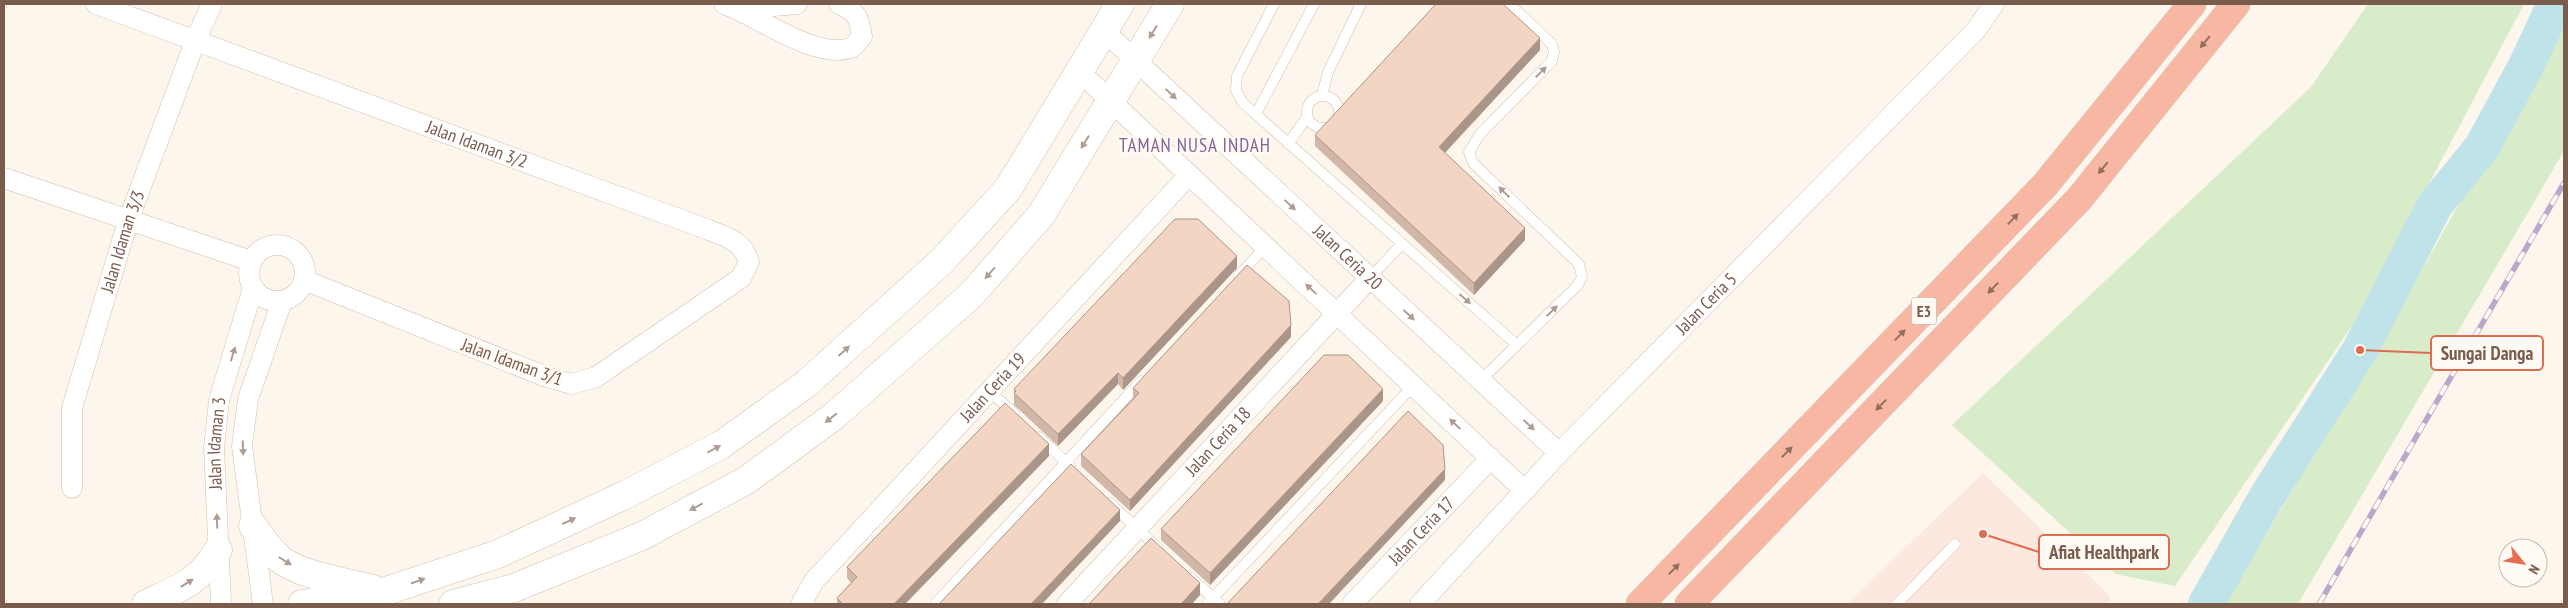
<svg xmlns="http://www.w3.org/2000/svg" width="2568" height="608" font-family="'PT Sans Narrow',sans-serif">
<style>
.commercial{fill:#fde8e0}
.green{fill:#d8ecc9}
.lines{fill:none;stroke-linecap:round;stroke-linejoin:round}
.river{stroke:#bfe3e8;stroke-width:36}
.service-casing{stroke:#d1beb0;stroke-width:11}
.minor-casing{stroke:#d1beb0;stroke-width:21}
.secondary-casing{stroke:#d6c0b0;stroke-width:29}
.motorway-casing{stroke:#dad1cd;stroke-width:29}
.service{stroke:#fff;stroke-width:10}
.minor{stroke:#fff;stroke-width:20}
.secondary{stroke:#fff;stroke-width:28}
.motorway{stroke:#f7b7a3;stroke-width:28}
.rail-casing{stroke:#b9a8c9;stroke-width:5.5}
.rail{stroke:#fffaf3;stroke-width:4;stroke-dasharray:11;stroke-linecap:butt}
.wall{fill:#d1b7a8}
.shaded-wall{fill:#aa9588}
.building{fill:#f3d5c3;stroke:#aa9588}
.oneway{fill:#af9d94}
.oneway2{fill:#936e5e}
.labels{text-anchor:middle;stroke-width:5;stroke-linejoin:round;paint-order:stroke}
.shield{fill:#fffaf3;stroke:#a28b7f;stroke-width:1}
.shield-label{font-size:16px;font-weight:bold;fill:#7a5c4d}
.street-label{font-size:18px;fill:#7a5c4d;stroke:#fffaf3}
.neighbourhood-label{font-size:19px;letter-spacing:1px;fill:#846695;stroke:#fffaf3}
.leader{fill:none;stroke:#dc6d51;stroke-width:2}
.callout-dot{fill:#dc6d51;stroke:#fffaf3;stroke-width:2}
.callout{fill:#fffaf3;stroke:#dc6d51;stroke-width:2}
.callout-label{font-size:19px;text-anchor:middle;font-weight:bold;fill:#7a5c4d}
</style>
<rect width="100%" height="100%" fill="#fdf6ec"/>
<!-- commercial -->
<polygon class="commercial" points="1983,473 2110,596 2108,604 1847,604"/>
<!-- green -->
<g class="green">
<polygon points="2368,4 2524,4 2360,314 2175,586 2115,574 1952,425 2311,87"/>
<polygon points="2564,16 2564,151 2298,604 2225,604 2413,286"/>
</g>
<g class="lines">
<!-- river -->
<polyline class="river" points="2206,604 2266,498 2360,350 2435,205 2482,147 2526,66 2555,4"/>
<!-- service casing -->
<g class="service-casing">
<g id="service">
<polyline points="1274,4 1237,76 1236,90 1243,103 1517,345"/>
<polyline points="1322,95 1328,72 1361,4"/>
<circle cx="1323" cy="112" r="16"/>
<polyline points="1256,114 1314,4"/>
<polyline points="1288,144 1307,117"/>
<polyline points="1239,275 1266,246"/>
<polyline points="1370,278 1402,244"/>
<polyline points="1480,381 1577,286 1582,277 1579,264 1473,163 1469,152 1480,134 1552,61 1554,52 1552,44 1509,4"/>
<polyline points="989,391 1014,413"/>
<polyline points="1039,437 1070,466"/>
<polyline points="1110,503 1158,548"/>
<polyline points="1191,578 1220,604"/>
<polyline points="935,604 1141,381"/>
<polyline points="1207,604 1414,385"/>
<polyline points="1897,604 1955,544"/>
</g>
</g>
<!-- minor casing -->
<g class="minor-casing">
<g id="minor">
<path id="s1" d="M 96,4 L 709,230 C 728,238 743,241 749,262 L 741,278 L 596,377 L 571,384 L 544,376 L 304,280"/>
<path d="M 724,4 C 759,16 814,60 851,48 C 855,46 858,41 862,37 C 859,18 858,12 839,4"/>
<polyline points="740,9 797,4"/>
<path id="s2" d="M 1105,32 L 1559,453"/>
<polyline points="1080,72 1525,491"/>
<polyline points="4,178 251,261"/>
<circle cx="277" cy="273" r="28"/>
<path id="s3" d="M 72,488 L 72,408 L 128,221 L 196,39 L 212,4"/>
<path id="s4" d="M 221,604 L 214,448 L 219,400 L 253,288"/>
<polyline points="263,604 242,446 248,399 282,301"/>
<path id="s5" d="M 801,604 L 814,581 L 1189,175"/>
<path id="s6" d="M 1067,604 L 1370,278"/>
<path id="s7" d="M 1352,604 L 1491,458"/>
<path id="s8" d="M 1420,604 L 1559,453 L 1976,30 L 1994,4"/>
</g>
</g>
<!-- secondary casing -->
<g class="secondary-casing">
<g id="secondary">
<path d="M 253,526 C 261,537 269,550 280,559 C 301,576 347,582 373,589"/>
<path d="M 146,604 C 178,589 200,582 218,550"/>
<polyline points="302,604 383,592 498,554 625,495 721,445 806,384 943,260 1008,189 1120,4"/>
<polyline points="453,604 514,588 642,536 747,480 834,416 971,295 1041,215 1170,4"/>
</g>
</g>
<!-- motorway casing -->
<g class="motorway-casing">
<g id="motorway">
<polyline points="1640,604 2045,185 2192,4"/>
<polyline points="1689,604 2079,199 2236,4"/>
</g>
</g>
<!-- service -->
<use href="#service" class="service"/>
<!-- minor -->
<use href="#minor" class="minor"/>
<!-- secondary -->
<use href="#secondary" class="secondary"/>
<!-- motorway -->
<use href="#motorway" class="motorway"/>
<!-- rail casing -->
<g class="rail-casing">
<polyline id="rail" points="2319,604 2564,183"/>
</g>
<!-- rail -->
<use href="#rail" class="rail"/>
</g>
<!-- wall -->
<g class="wall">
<polygon points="1540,50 1445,153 1525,240 1474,295 1315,146 1315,135"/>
<polygon points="1237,268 1123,390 1118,384 1058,446 1014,405 1014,389"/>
<polygon points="1291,337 1130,511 1081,466 1081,454 1133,398 1133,388"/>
<polygon points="1383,401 1210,585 1161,540 1161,529"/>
<polygon points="1049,456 905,604 837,604 837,598 851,583 847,578 847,567"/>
</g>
<!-- shaded-wall -->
<g class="shaded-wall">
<polygon points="1540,38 1540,50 1439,159 1439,147"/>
<polygon points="1525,228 1525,240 1474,295 1474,283"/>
<polygon points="1237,256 1237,268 1123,390 1123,378"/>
<polygon points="1291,325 1291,337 1130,511 1130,500"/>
<polygon points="1118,373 1118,384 1058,446 1058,434"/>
<polygon points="1383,389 1383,401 1210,585 1210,573"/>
<polygon points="1049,444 1049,456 905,604 894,604"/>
<polygon points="1445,469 1445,480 1329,604 1318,604"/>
<polygon points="1120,510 1120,521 1042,604 1031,604"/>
<polygon points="1200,583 1200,595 1192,604 1181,604"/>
</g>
<!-- building -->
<g class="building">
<polygon points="1436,4 1503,4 1540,38 1439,147 1525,228 1474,283 1315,135"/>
<polygon points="1175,219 1198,219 1237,256 1123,378 1118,373 1058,434 1014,393 1016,391 1014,389"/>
<polygon points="1247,265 1289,301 1291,325 1130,500 1081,454 1139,393 1133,388"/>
<polygon points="1324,355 1348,355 1383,389 1210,573 1161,529"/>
<polygon points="1005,403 1049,444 894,604 843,604 837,598 857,577 847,567"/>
<polygon points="1408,411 1443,445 1445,469 1318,604 1227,604"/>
<polygon points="1071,464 1120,510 1031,604 939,604"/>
<polygon points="1151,538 1200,583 1181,604 1089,604"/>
</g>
<!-- one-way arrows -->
<defs><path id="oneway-solid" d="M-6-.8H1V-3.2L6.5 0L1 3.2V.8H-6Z" transform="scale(1.25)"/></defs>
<g class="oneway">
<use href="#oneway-solid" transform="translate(1153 32) rotate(122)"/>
<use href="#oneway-solid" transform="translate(1541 72) rotate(-45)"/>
<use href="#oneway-solid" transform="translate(1171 94) rotate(43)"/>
<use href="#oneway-solid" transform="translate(1085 142) rotate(122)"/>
<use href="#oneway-solid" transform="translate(1504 192) rotate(-136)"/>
<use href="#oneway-solid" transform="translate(1290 205) rotate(43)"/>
<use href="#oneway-solid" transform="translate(990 273) rotate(131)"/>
<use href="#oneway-solid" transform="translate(1311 289) rotate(-137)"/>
<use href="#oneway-solid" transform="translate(1465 299) rotate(41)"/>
<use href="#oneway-solid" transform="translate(1552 311) rotate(-44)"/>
<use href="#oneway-solid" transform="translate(1409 315) rotate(43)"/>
<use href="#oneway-solid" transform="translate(844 351) rotate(-42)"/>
<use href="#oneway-solid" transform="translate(233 354) rotate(-73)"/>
<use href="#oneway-solid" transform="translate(831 418) rotate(142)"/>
<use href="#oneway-solid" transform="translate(1455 424) rotate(-137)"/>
<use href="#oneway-solid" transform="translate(1529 425) rotate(43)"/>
<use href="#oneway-solid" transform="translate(243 448) rotate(88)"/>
<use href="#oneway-solid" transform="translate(714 449) rotate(-28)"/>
<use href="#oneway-solid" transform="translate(696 507) rotate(152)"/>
<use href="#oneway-solid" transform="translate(217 521) rotate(-92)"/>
<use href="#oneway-solid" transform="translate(569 521) rotate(-25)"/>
<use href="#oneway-solid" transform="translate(285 561) rotate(32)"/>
<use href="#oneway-solid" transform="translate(418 581) rotate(-19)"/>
<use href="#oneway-solid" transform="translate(187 583) rotate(-31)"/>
</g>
<g class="oneway2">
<use href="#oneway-solid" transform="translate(2205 42) rotate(129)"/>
<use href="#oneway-solid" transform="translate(2103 168) rotate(129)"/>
<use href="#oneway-solid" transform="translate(2013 219) rotate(-46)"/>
<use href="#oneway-solid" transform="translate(1993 288) rotate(134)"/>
<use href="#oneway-solid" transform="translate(1900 335) rotate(-46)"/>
<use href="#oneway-solid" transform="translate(1881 405) rotate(134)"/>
<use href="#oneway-solid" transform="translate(1787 452) rotate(-46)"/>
<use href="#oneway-solid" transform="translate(1674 569) rotate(-46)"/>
</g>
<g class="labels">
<!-- shield labels -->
<rect class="shield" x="1911.5" y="297.5" width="25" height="27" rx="4"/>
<g class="shield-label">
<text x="1924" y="317">E3</text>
</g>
<!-- street labels -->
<g class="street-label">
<text dy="6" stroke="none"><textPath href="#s1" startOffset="406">Jalan Idaman 3/2</textPath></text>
<text dy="6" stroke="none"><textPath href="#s3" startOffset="254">Jalan Idaman 3/3</textPath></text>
<text dy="6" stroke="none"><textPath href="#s2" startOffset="331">Jalan Ceria 20</textPath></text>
<text dy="6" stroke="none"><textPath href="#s8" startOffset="415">Jalan Ceria 5</textPath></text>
<text transform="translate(512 362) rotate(20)" y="6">Jalan Idaman 3/1</text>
<text dy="6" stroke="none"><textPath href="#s5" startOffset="290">Jalan Ceria 19</textPath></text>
<text dy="6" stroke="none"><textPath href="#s6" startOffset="222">Jalan Ceria 18</textPath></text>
<text dy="6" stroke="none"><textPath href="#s4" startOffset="161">Jalan Idaman 3</textPath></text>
<text dy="6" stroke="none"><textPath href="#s7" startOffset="101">Jalan Ceria 17</textPath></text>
</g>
<!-- neighbourhood labels -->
<g class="neighbourhood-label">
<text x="1195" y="152">TAMAN NUSA INDAH</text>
</g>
</g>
<!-- callouts -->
<path class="leader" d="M2360 350L2431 353M1983 534L2039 552"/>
<g class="callout-dot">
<circle cx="2360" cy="350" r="5"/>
<circle cx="1983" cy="534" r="5"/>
</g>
<g class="callout">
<rect x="2431" y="336" width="112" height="34" rx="5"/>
<rect x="2039" y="535" width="130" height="34" rx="5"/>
</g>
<g class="callout-label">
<text x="2487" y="360">Sungai Danga</text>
<text x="2104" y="559">Afiat Healthpark</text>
</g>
<!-- border -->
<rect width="2568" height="608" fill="none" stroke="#7a5c4d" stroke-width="10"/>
<!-- north arrow -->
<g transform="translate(2523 563) rotate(120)"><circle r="24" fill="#fffaf3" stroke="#cabbb1"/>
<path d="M0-4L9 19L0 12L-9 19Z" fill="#e76f51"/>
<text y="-8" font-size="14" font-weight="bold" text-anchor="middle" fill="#7a5c4d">N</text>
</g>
</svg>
